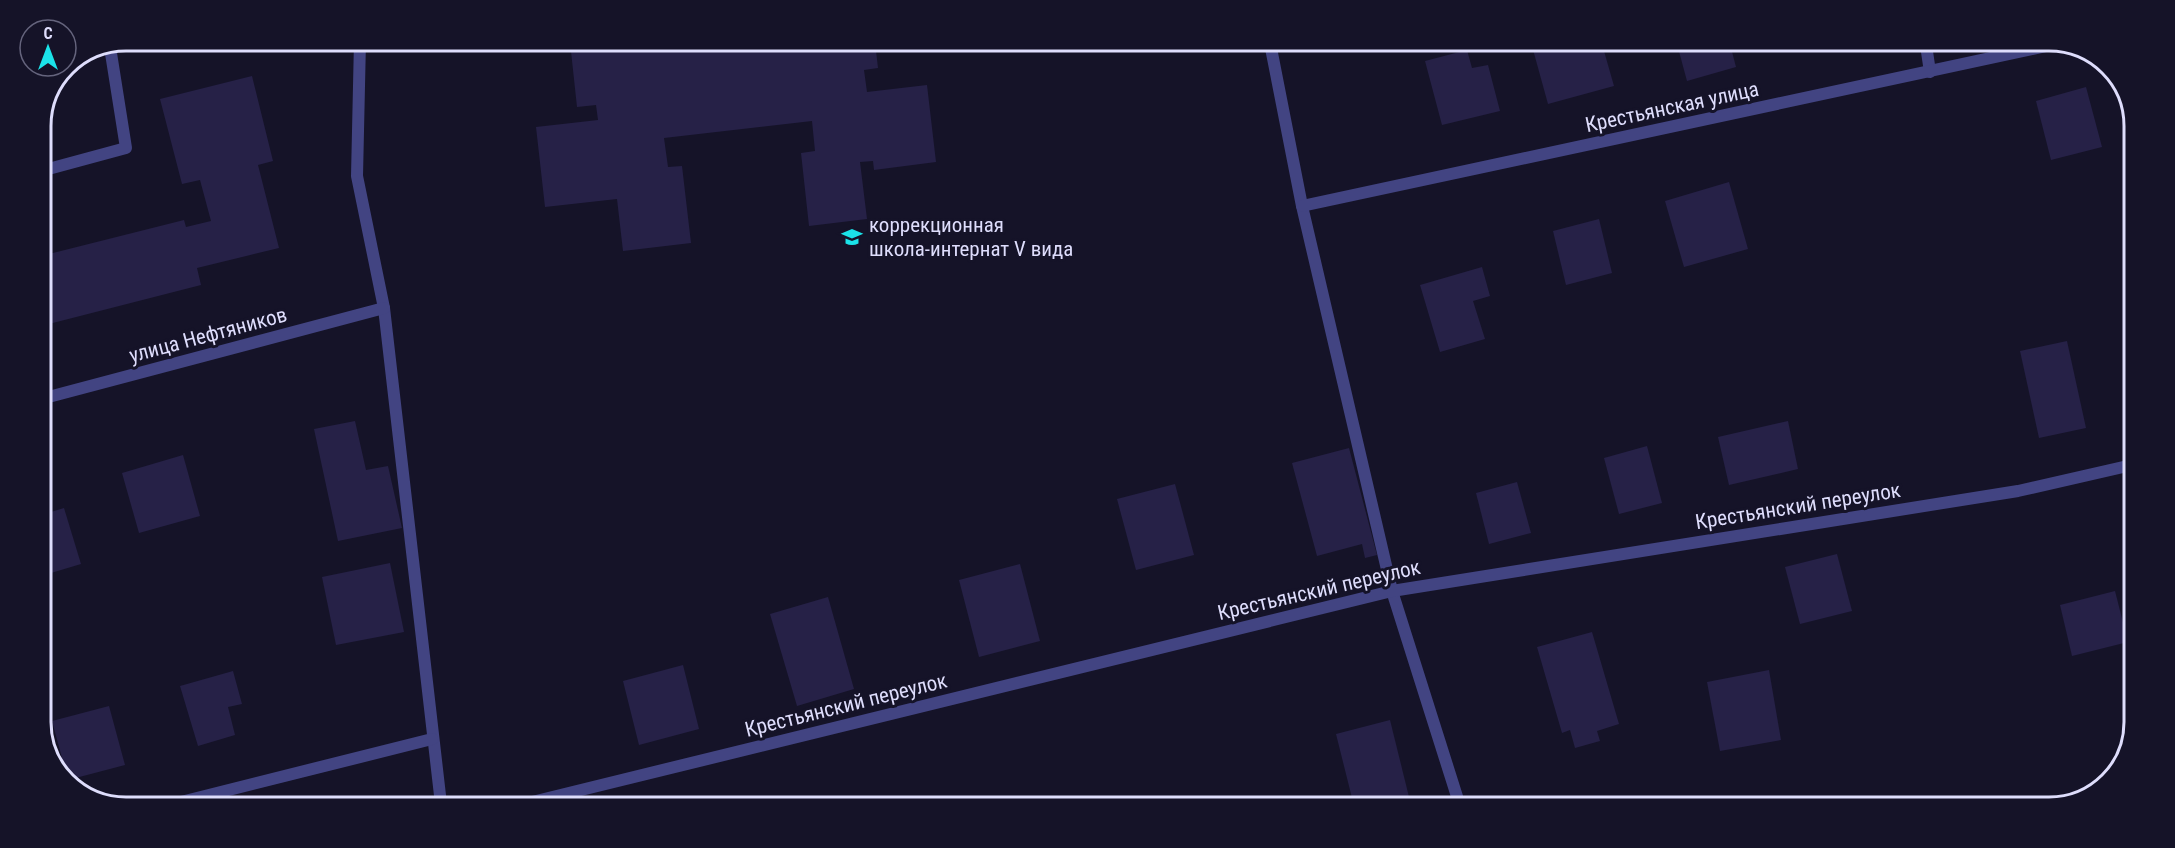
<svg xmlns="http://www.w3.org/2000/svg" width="2175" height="848" font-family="'Roboto Condensed',sans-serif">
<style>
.building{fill:#262147}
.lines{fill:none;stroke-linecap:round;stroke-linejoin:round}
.service{stroke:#424482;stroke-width:12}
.minor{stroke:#424482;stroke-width:12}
.labels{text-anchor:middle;stroke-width:6;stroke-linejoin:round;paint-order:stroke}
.street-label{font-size:21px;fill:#deddfc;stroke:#151328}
.poi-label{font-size:21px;fill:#deddfc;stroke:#151328;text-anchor:start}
.rim{fill:none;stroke:#deddfc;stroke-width:3}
</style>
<rect width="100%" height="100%" fill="#151328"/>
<!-- building -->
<g class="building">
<polygon points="570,42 875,42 878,68 864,70 867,92 927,85 936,162 874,170 873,161 860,162 867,219 809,226 801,153 815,151 812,121 664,138 668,167 682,166 691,243 623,251 617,199 545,207 536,127 598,120 596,105 577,107"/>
<polygon points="1540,44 1602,44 1614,86 1548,104 1532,46"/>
<polygon points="1677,44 1730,44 1736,67 1687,81"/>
<polygon points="1467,50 1472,68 1488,65 1500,111 1442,125 1425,61"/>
<polygon points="252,76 273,161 258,165 279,248 197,268 201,285 41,326 41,256 184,220 186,227 211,221 200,180 182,184 160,99"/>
<polygon points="2086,87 2102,147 2051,160 2036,101"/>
<polygon points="1729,182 1748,249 1684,267 1665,201"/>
<polygon points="1599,219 1612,273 1566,285 1553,231"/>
<polygon points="1482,267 1490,296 1473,301 1485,339 1440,352 1420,285"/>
<polygon points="2067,341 2086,428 2039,438 2020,351"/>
<polygon points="355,421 366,470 388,466 402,528 338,541 314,429"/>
<polygon points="1788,421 1798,469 1729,485 1718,437"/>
<polygon points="1647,446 1662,503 1619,514 1604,458"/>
<polygon points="1349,448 1377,555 1365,558 1362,544 1317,556 1292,463"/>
<polygon points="183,455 200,516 139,533 122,473"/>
<polygon points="1517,482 1531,533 1489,544 1476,493"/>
<polygon points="1175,484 1194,555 1136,570 1117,499"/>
<polygon points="64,508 81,564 41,576 41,515"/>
<polygon points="1837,554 1852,611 1800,624 1785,567"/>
<polygon points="390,563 404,632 336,645 322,577"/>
<polygon points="1020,564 1040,641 979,657 959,580"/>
<polygon points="2115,591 2128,642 2072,656 2060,605"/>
<polygon points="828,597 854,689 797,706 770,614"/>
<polygon points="1592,632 1619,724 1597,731 1600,741 1575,748 1570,730 1562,733 1537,647"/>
<polygon points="683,665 699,729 639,745 623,681"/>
<polygon points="1769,670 1781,740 1720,751 1707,682"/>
<polygon points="233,671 242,704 228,707 235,735 198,746 180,686"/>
<polygon points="109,706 125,765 68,780 52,721"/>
<polygon points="1390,720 1410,801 1392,806 1354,806 1336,734"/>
<polygon points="1194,797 1196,805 1163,805"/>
</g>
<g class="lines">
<!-- service -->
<g class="service">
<polyline points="1926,45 1930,72"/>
<polyline points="41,171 126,148 110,47"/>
</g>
<!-- minor -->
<g class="minor">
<polyline points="360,41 357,176 384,308 441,804"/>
<polyline points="1270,43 1302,206 1392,591 1460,806"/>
<polyline points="1302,206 2051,45"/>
<polyline points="41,399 384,308"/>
<polyline points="177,803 432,739"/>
<polyline points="524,804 1392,591 2018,491 2132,465"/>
</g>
</g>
<!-- icons -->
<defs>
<g id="school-bare" transform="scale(1.62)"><path d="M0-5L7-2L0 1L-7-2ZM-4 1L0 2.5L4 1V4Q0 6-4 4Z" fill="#1be3e9" stroke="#151328" stroke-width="2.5" paint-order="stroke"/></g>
</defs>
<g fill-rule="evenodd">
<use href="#school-bare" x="852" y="237"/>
</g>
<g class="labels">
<!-- street labels -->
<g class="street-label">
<text transform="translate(1672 107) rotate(-12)" y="7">Крестьянская улица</text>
<text transform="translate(208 335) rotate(-15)" y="7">улица Нефтяников</text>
<text transform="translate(1798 506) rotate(-9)" y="7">Крестьянский переулок</text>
<text transform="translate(1319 590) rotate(-13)" y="7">Крестьянский переулок</text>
<text transform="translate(846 705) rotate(-14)" y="7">Крестьянский переулок</text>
</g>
<!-- poi labels -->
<g class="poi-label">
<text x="869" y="232">коррекционная<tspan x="869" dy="24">школа-интернат V вида</tspan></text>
</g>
</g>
<!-- crop -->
<path d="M0 0H2175V848H0ZM126 51H2049A75 75 0 0 1 2124 126V722A75 75 0 0 1 2049 797H126A75 75 0 0 1 51 722V126A75 75 0 0 1 126 51Z" fill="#151328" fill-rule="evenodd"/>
<path class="rim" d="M126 51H2049A75 75 0 0 1 2124 126V722A75 75 0 0 1 2049 797H126A75 75 0 0 1 51 722V126A75 75 0 0 1 126 51Z"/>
<!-- north arrow -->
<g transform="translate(48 48)"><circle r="28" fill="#151328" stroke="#65647d" stroke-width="1.5"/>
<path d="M0-4.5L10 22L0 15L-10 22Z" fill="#1be3e9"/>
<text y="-9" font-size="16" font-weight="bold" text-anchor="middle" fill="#deddfc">С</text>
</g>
</svg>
